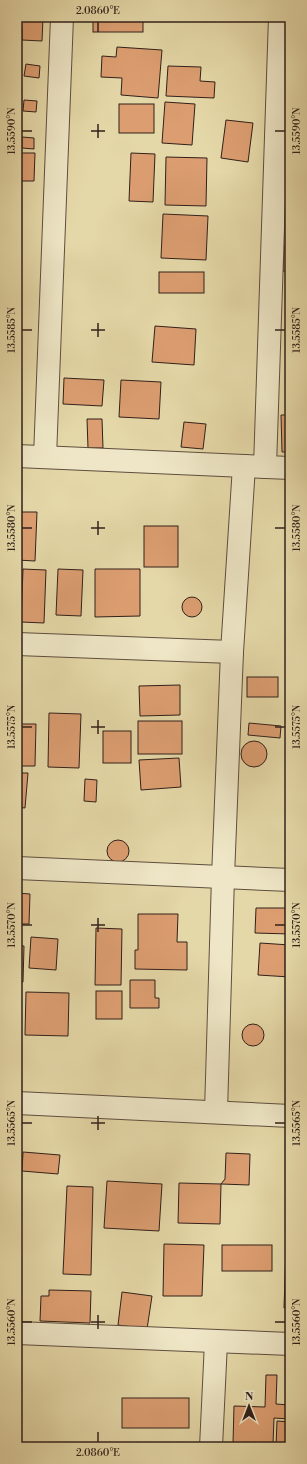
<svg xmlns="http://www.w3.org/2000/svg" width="307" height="1464" font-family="'Libre Bodoni',serif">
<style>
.building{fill:#dc9e71;stroke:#31201a}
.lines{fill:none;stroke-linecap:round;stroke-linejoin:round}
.minor-casing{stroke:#5e4e3e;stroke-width:24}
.minor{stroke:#eee6c6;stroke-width:22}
.ticks{fill:none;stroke:#31201a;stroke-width:1.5}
.neatline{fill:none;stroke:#31201a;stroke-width:1.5}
.ticks-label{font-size:10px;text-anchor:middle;fill:#31201a}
</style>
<rect width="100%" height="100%" fill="#e5d8a8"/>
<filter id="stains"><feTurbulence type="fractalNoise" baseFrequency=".005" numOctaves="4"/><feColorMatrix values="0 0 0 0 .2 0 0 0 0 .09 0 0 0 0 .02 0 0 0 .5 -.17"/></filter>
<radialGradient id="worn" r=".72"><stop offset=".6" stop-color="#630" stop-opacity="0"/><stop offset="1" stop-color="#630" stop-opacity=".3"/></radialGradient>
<!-- building -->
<g class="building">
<polygon points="17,17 43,17 42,41 22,40 22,27 17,26"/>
<rect x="93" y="17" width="50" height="15"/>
<polygon points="117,47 162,50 158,98 121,95 122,78 101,77 102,56 116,57"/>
<polygon points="26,64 40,66 39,78 24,76"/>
<polygon points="168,66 201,67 200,81 215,82 214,98 166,96"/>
<polygon points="24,100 37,101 36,112 23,111"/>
<polygon points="165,102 195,104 192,145 162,143"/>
<rect x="119" y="104" width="35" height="29"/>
<polygon points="226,120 253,123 248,162 221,158"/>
<polygon points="22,137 34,138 34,149 22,148"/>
<polygon points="17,153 35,153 34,181 17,181"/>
<polygon points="131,153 155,154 153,202 129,201"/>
<polygon points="166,157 207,158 206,206 165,205"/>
<polygon points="163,214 208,216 206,260 161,258"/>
<polygon points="284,246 290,246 290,272 283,271"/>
<rect x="159" y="272" width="45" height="21"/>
<polygon points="155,326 196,329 194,365 152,362"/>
<polygon points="64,378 104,380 102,406 63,404"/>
<polygon points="121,380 161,382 159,419 119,417"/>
<polygon points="281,415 290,415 290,452 282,452"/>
<polygon points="87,419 102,419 103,448 88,448"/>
<polygon points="184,422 206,424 203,449 181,447"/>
<polygon points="17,512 37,512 35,561 17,560"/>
<rect x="144" y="526" width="34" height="41"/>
<polygon points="23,569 46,570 44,623 21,622"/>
<polygon points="58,569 83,570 81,616 56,615"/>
<polygon points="95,569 140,569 140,616 95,617"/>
<circle cx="192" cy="607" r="10"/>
<rect x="247" y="677" width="31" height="20"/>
<polygon points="180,685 180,715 140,716 139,686"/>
<polygon points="49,713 81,714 79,768 48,767"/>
<rect x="138" y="721" width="44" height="33"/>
<polygon points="249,723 281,726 280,738 248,735"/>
<polygon points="17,724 36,724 35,766 17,766"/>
<rect x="103" y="731" width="28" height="32"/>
<circle cx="254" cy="754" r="13"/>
<polygon points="179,758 181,787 141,790 139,760"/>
<polygon points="17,773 28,773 25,808 17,807"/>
<polygon points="85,779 97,780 96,802 84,801"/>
<circle cx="118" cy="851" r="11"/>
<polygon points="17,893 30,894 29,924 17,924"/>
<polygon points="256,908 290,908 290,934 255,933"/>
<polygon points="138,914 178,914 177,942 187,942 187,970 135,969 135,950 138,950"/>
<polygon points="96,928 122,929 121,985 95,985"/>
<polygon points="31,937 58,939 56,970 29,968"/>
<polygon points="260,943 290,945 290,977 258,975"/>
<polygon points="17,946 24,946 23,982 17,982"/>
<polygon points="130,980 155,980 155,998 159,998 159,1008 130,1008"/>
<rect x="96" y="991" width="26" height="28"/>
<polygon points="26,992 69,993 68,1036 25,1035"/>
<circle cx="253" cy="1035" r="11"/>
<polygon points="23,1152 60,1155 58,1174 22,1171"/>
<polygon points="226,1153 250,1154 249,1185 221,1184 225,1179"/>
<polygon points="107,1181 162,1184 159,1231 104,1228"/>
<polygon points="179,1183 221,1184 220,1224 178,1223"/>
<polygon points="67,1186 93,1187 91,1275 63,1274"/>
<polygon points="164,1244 204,1245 202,1296 163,1296"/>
<rect x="222" y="1245" width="50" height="26"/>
<polygon points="286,1249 290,1249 290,1308 284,1308"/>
<polygon points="49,1290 91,1291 90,1323 40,1321 41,1296 49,1296"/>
<polygon points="122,1292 152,1296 147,1329 118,1325"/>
<polygon points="266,1375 277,1375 276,1404 290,1405 290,1419 274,1418 273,1444 233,1443 234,1406 265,1407"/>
<rect x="122" y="1398" width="67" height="30"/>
<polygon points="277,1421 290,1422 290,1447 276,1447"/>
</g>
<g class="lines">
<!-- minor casing -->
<g class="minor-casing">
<g id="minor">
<polyline points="17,456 290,468"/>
<polyline points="45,457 62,17"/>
<polyline points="265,467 280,17"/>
<polyline points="17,644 232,652"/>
<polyline points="17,868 290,880"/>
<polyline points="17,1103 290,1116"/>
<polyline points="216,1112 223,877 232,652 244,466"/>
<polyline points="17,1333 290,1344"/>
<polyline points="211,1447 216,1342"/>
</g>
</g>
<!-- minor -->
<use href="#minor" class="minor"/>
</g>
<!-- ticks -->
<path class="ticks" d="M 98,22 L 98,32M 98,124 L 98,138M 22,131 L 32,131M 91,131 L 105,131M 275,131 L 285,131M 98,323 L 98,337M 22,330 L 32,330M 91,330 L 105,330M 275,330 L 285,330M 98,521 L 98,535M 22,528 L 32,528M 91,528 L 105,528M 275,528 L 285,528M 98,720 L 98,734M 22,727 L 32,727M 91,727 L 105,727M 275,727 L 285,727M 98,918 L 98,932M 22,925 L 32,925M 91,925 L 105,925M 275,925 L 285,925M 98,1116 L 98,1130M 22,1123 L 32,1123M 91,1123 L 105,1123M 275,1123 L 285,1123M 98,1315 L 98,1329M 22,1322 L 32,1322M 91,1322 L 105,1322M 275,1322 L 285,1322M 98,1432 L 98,1442"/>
<!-- margin -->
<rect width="307" height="1464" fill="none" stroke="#e5d8a8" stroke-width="44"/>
<!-- north arrow -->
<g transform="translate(249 1406)" stroke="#eee6c6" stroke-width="3" paint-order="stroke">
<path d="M0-3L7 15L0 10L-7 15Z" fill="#31201a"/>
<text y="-6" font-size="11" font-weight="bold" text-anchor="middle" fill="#31201a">N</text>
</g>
<rect x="22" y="22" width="263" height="1420" class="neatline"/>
<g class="ticks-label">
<text x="98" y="14">2.0860°E</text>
<text transform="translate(11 131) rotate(-90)" y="4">13.5590°N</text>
<text transform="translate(296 131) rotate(-90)" y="4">13.5590°N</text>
<text transform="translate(11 330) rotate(-90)" y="4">13.5585°N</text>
<text transform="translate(296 330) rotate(-90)" y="4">13.5585°N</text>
<text transform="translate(11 528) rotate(-90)" y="4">13.5580°N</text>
<text transform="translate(296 528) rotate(-90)" y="4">13.5580°N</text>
<text transform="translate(11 727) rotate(-90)" y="4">13.5575°N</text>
<text transform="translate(296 727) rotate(-90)" y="4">13.5575°N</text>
<text transform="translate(11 925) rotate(-90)" y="4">13.5570°N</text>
<text transform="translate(296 925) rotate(-90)" y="4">13.5570°N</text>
<text transform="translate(11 1123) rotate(-90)" y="4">13.5565°N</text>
<text transform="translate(296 1123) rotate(-90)" y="4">13.5565°N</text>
<text transform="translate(11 1322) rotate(-90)" y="4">13.5560°N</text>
<text transform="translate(296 1322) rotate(-90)" y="4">13.5560°N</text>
<text x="98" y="1456">2.0860°E</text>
</g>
<rect width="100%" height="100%" filter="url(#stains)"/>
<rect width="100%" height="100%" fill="url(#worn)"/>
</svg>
